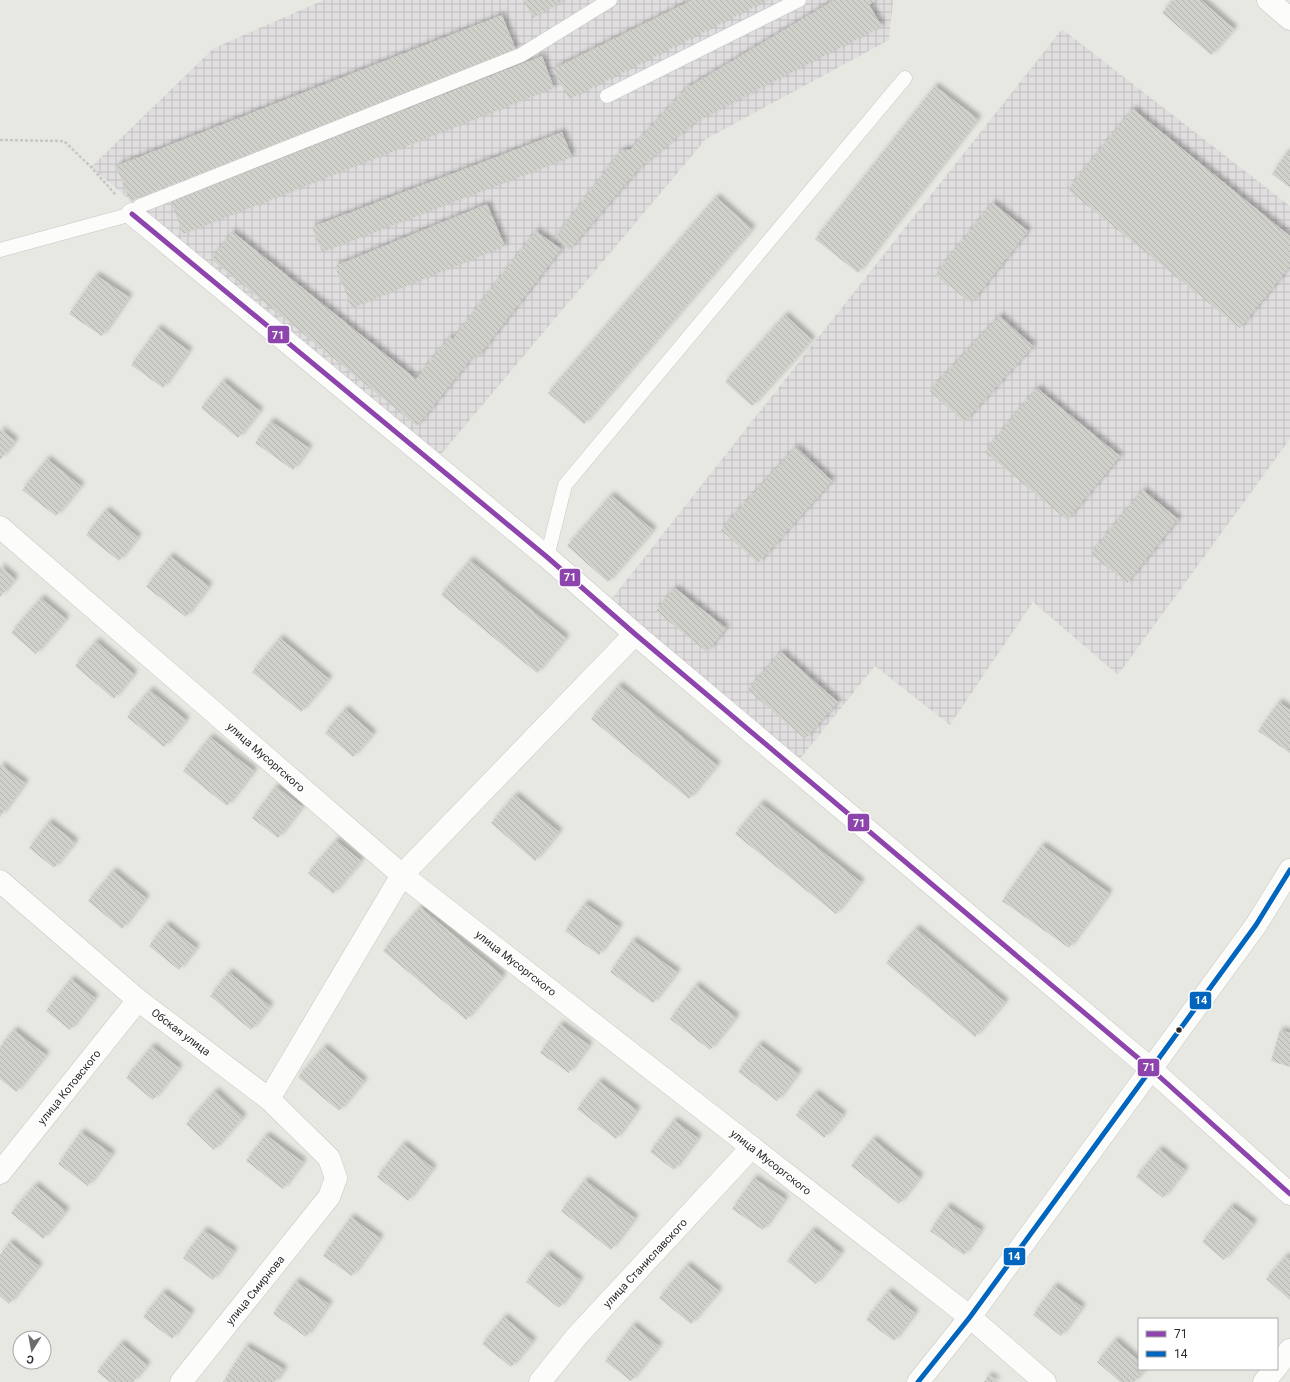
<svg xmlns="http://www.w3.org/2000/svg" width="1290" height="1382" font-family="Roboto,sans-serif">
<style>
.industrial{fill:url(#industrial-grid)}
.building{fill:url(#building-back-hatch);filter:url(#shadow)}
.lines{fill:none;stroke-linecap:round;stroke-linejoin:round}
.lane-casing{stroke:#c6c6c6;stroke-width:15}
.street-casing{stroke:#c6c6c6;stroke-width:23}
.path{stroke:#c6c6c6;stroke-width:2.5;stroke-dasharray:3 2;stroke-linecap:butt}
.lane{stroke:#fcfcfb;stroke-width:14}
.street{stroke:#fcfcfb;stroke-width:22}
.bus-1-casing{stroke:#fff;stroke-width:8}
.bus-2-casing{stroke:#fff;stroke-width:8}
.bus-1{stroke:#8e44ad;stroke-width:5}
.bus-2{stroke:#0065bd;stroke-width:5}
.bus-dot{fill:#2b2b2b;stroke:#fff;stroke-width:1.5}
.labels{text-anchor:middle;stroke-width:3;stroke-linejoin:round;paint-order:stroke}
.street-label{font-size:11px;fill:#2b2b2b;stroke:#fff}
.line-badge{stroke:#fff;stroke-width:1.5}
.badge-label{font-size:11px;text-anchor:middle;font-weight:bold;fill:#fff}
</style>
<defs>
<pattern id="industrial-grid" width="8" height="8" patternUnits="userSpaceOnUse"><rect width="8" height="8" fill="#e1dee0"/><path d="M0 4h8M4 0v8" fill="none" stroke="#c1bfc0"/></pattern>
<pattern id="building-back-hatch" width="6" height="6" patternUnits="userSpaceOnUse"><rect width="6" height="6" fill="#d1d1cc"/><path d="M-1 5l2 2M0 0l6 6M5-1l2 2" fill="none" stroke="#b4b4af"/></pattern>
<filter id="shadow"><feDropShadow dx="3.5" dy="-3.5" stdDeviation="2" flood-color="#0004"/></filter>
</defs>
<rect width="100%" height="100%" fill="#e8e8e2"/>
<!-- industrial -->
<g class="industrial">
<polygon points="324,0 893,0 889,40 706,139 437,459 91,167 214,48"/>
<polygon points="1062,29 1290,206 1290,439 1118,675 1033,602 950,725 875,666 799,760 610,601"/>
</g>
<!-- building -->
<g class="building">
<polygon points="523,0 564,0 533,18"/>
<polygon points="692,0 767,0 569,99 553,69"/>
<polygon points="834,0 876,0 869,5 882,26 695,122 639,168 569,250 555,238 621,151 631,149 687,88"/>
<polygon points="1173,0 1201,0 1234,29 1211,55 1162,13"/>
<polygon points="502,15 516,50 130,201 116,166"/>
<polygon points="542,56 554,88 183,234 171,202"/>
<polygon points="935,86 978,119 858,273 815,239"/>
<polygon points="1133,109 1290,236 1290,266 1240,328 1068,190"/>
<polygon points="562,132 572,157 322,252 312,227"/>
<polygon points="1287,152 1290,154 1290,188 1272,174"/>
<polygon points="716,197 752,229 584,424 548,393"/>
<polygon points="993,203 1028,231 971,303 935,275"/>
<polygon points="487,204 505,246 352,308 335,266"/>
<polygon points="536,231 561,249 477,358 473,356 417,426 211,259 233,232 416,379 450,337 453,339"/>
<polygon points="96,275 129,297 102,336 69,314"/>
<polygon points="785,315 812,340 752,406 725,382"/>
<polygon points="1000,316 1033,346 964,422 930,391"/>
<polygon points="158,328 189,351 163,388 131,365"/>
<polygon points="223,381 260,411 238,438 201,408"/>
<polygon points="1037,388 1120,456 1067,520 985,452"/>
<polygon points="271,421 309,448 293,470 255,443"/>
<polygon points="0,429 15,441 0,460"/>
<polygon points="796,447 832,481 758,563 721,530"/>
<polygon points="47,459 81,486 56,516 22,490"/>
<polygon points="1143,490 1178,519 1127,583 1091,554"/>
<polygon points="611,495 653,530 608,582 567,546"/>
<polygon points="106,510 138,537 119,561 86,535"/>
<polygon points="170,556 209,586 186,617 146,587"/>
<polygon points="470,560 566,638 537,673 441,595"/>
<polygon points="0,566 15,579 0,597"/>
<polygon points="675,588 726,628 707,652 656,611"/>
<polygon points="41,598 66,619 36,654 11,633"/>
<polygon points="280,638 329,679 301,712 252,672"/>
<polygon points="96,641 134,674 114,699 75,666"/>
<polygon points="781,652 838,702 805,739 748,690"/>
<polygon points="619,685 717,765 689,799 591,719"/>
<polygon points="150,690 186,720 164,747 127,717"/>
<polygon points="1279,702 1290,710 1290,753 1258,731"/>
<polygon points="345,709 373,734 353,757 325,733"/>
<polygon points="210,737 254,771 227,806 183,771"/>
<polygon points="0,764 25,783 0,817"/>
<polygon points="276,786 302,807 278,838 252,818"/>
<polygon points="515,795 559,832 535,861 491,823"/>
<polygon points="761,803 861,882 836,914 735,834"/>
<polygon points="49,822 75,842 54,868 29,848"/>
<polygon points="336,840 361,861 333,894 308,873"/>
<polygon points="1042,845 1109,893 1069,948 1002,901"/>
<polygon points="113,871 146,898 122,929 88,901"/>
<polygon points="585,903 619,927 599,955 565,931"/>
<polygon points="420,907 503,976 466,1020 383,951"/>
<polygon points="166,924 196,948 179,970 149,946"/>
<polygon points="916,928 1005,1002 975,1037 886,963"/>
<polygon points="633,940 677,972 653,1003 610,972"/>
<polygon points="229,972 270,1006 251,1030 210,996"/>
<polygon points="71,979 95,998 70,1030 46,1011"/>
<polygon points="696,985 736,1017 710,1050 670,1019"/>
<polygon points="560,1024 589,1045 569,1073 540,1053"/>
<polygon points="14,1030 46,1055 16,1092 0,1079 0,1047"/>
<polygon points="1280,1030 1290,1033 1290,1067 1271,1061"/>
<polygon points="759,1044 798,1073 777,1101 738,1072"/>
<polygon points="152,1046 179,1068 153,1100 126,1078"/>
<polygon points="324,1047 364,1081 339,1111 298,1077"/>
<polygon points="599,1081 637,1110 616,1139 577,1109"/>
<polygon points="215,1091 243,1117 214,1150 186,1124"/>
<polygon points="815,1093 843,1115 824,1138 796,1115"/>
<polygon points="674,1120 698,1138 674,1170 650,1152"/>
<polygon points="81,1132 112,1154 88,1186 58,1164"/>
<polygon points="266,1135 303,1162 283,1189 246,1161"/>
<polygon points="873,1139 920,1177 899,1204 851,1166"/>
<polygon points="403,1144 433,1168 408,1201 377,1177"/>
<polygon points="1159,1149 1185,1170 1163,1198 1136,1177"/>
<polygon points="754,1178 785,1199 763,1230 732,1209"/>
<polygon points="585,1180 635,1218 611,1250 561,1211"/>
<polygon points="35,1185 66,1211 43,1239 11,1213"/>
<polygon points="947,1206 981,1230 964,1255 930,1231"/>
<polygon points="1231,1206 1254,1223 1224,1260 1202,1242"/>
<polygon points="351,1217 380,1238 352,1276 323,1256"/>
<polygon points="204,1230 234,1251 213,1280 183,1258"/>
<polygon points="812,1230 841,1253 816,1284 787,1261"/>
<polygon points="10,1242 39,1266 9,1304 0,1296 0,1255"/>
<polygon points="547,1254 580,1280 559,1308 526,1282"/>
<polygon points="1286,1256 1290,1259 1290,1300 1266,1279"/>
<polygon points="687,1265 719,1291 691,1324 659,1298"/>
<polygon points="296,1281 329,1304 306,1337 273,1314"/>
<polygon points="1054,1286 1082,1307 1061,1336 1033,1315"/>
<polygon points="888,1291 915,1313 894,1341 866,1320"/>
<polygon points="163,1292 191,1313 172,1339 143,1317"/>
<polygon points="504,1317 533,1341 511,1367 482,1344"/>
<polygon points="633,1325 659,1346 631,1381 605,1361"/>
<polygon points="1115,1340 1139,1361 1139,1369 1145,1369 1134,1382 1120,1382 1097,1362"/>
<polygon points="121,1343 147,1365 133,1382 110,1382 97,1372"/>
<polygon points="246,1346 284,1369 275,1382 223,1382"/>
<polygon points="989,1375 998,1382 984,1382"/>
</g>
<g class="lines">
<!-- lane casing -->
<g class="lane-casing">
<g id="lane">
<polyline points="607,96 799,0"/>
<polyline points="0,250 132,214 140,206 521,55 610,0"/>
<polyline points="547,557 565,485 905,78"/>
</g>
</g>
<!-- street casing -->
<g class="street-casing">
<g id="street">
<polyline points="1268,0 1290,19"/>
<polyline points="132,214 547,557 635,634 1151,1069 1290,1194"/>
<polyline points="0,527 402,875 970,1317 1045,1382"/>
<polyline points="0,881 138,1000 269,1099 329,1158 336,1178 329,1197 181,1382"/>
<polyline points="269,1099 402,875 635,634"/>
<polyline points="0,1173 138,1000"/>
<polyline points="1277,1366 1290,1350"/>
<polyline points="540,1382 577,1336 752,1147"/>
<polyline points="918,1382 970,1317 1151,1069 1256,925 1290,870"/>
<polyline points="1264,1382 1275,1369"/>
</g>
</g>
<!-- path -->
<polyline class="path" points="0,140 64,141 91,167 116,195"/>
<!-- lane -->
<use href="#lane" class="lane"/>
<!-- street -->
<use href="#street" class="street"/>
<!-- bus-1 casing -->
<g class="bus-1-casing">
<polyline id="bus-1" points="132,214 547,557 635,634 1151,1069 1290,1194"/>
</g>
<!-- bus-2 casing -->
<g class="bus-2-casing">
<polyline id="bus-2" points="918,1382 970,1317 1151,1069 1256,925 1290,870"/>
</g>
<!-- bus-1 -->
<use href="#bus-1" class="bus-1"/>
<!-- bus-2 -->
<use href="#bus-2" class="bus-2"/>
</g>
<!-- markers -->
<circle class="bus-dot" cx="1179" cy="1030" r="3.5"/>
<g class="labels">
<!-- street labels -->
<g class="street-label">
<text transform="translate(266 757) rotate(41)" y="4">улица Мусоргского</text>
<text transform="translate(516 963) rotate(38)" y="4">улица Мусоргского</text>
<text transform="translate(181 1032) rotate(37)" y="4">Обская улица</text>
<text transform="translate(69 1087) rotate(-51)" y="4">улица Котовского</text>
<text transform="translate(771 1162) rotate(38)" y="4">улица Мусоргского</text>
<text transform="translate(645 1263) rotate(-47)" y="4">улица Станиславского</text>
<text transform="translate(255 1290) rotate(-51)" y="4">улица Смирнова</text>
</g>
</g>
<g class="line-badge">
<rect x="267" y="325" width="23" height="19" rx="4" fill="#8e44ad"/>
<rect x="559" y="568" width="22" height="19" rx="4" fill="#8e44ad"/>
<rect x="847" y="813" width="23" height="19" rx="4" fill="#8e44ad"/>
<rect x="1189" y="991" width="23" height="19" rx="4" fill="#0065bd"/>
<rect x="1137" y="1058" width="23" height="19" rx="4" fill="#8e44ad"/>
<rect x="1003" y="1247" width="23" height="19" rx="4" fill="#0065bd"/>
</g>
<g class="badge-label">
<text x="278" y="339">71</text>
<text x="570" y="581">71</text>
<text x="859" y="827">71</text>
<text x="1201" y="1004">14</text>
<text x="1149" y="1071">71</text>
<text x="1014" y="1260">14</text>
</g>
<!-- legend -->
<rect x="1138" y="1318" width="140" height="52" fill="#ffffff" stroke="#aaaaaa"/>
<rect x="1146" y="1331" width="20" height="6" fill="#8e44ad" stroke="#aaaaaa"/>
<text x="1174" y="1338" font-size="12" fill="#2b2b2b">71</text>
<rect x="1146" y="1351" width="20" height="6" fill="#0065bd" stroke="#aaaaaa"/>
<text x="1174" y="1358" font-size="12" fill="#2b2b2b">14</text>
<!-- north arrow -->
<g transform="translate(32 1350) rotate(191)"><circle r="19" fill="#ffffff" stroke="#aaaaaa"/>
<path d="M0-3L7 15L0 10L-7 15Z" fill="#6d6d6b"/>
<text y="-6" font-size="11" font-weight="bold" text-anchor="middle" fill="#2b2b2b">С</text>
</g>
</svg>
